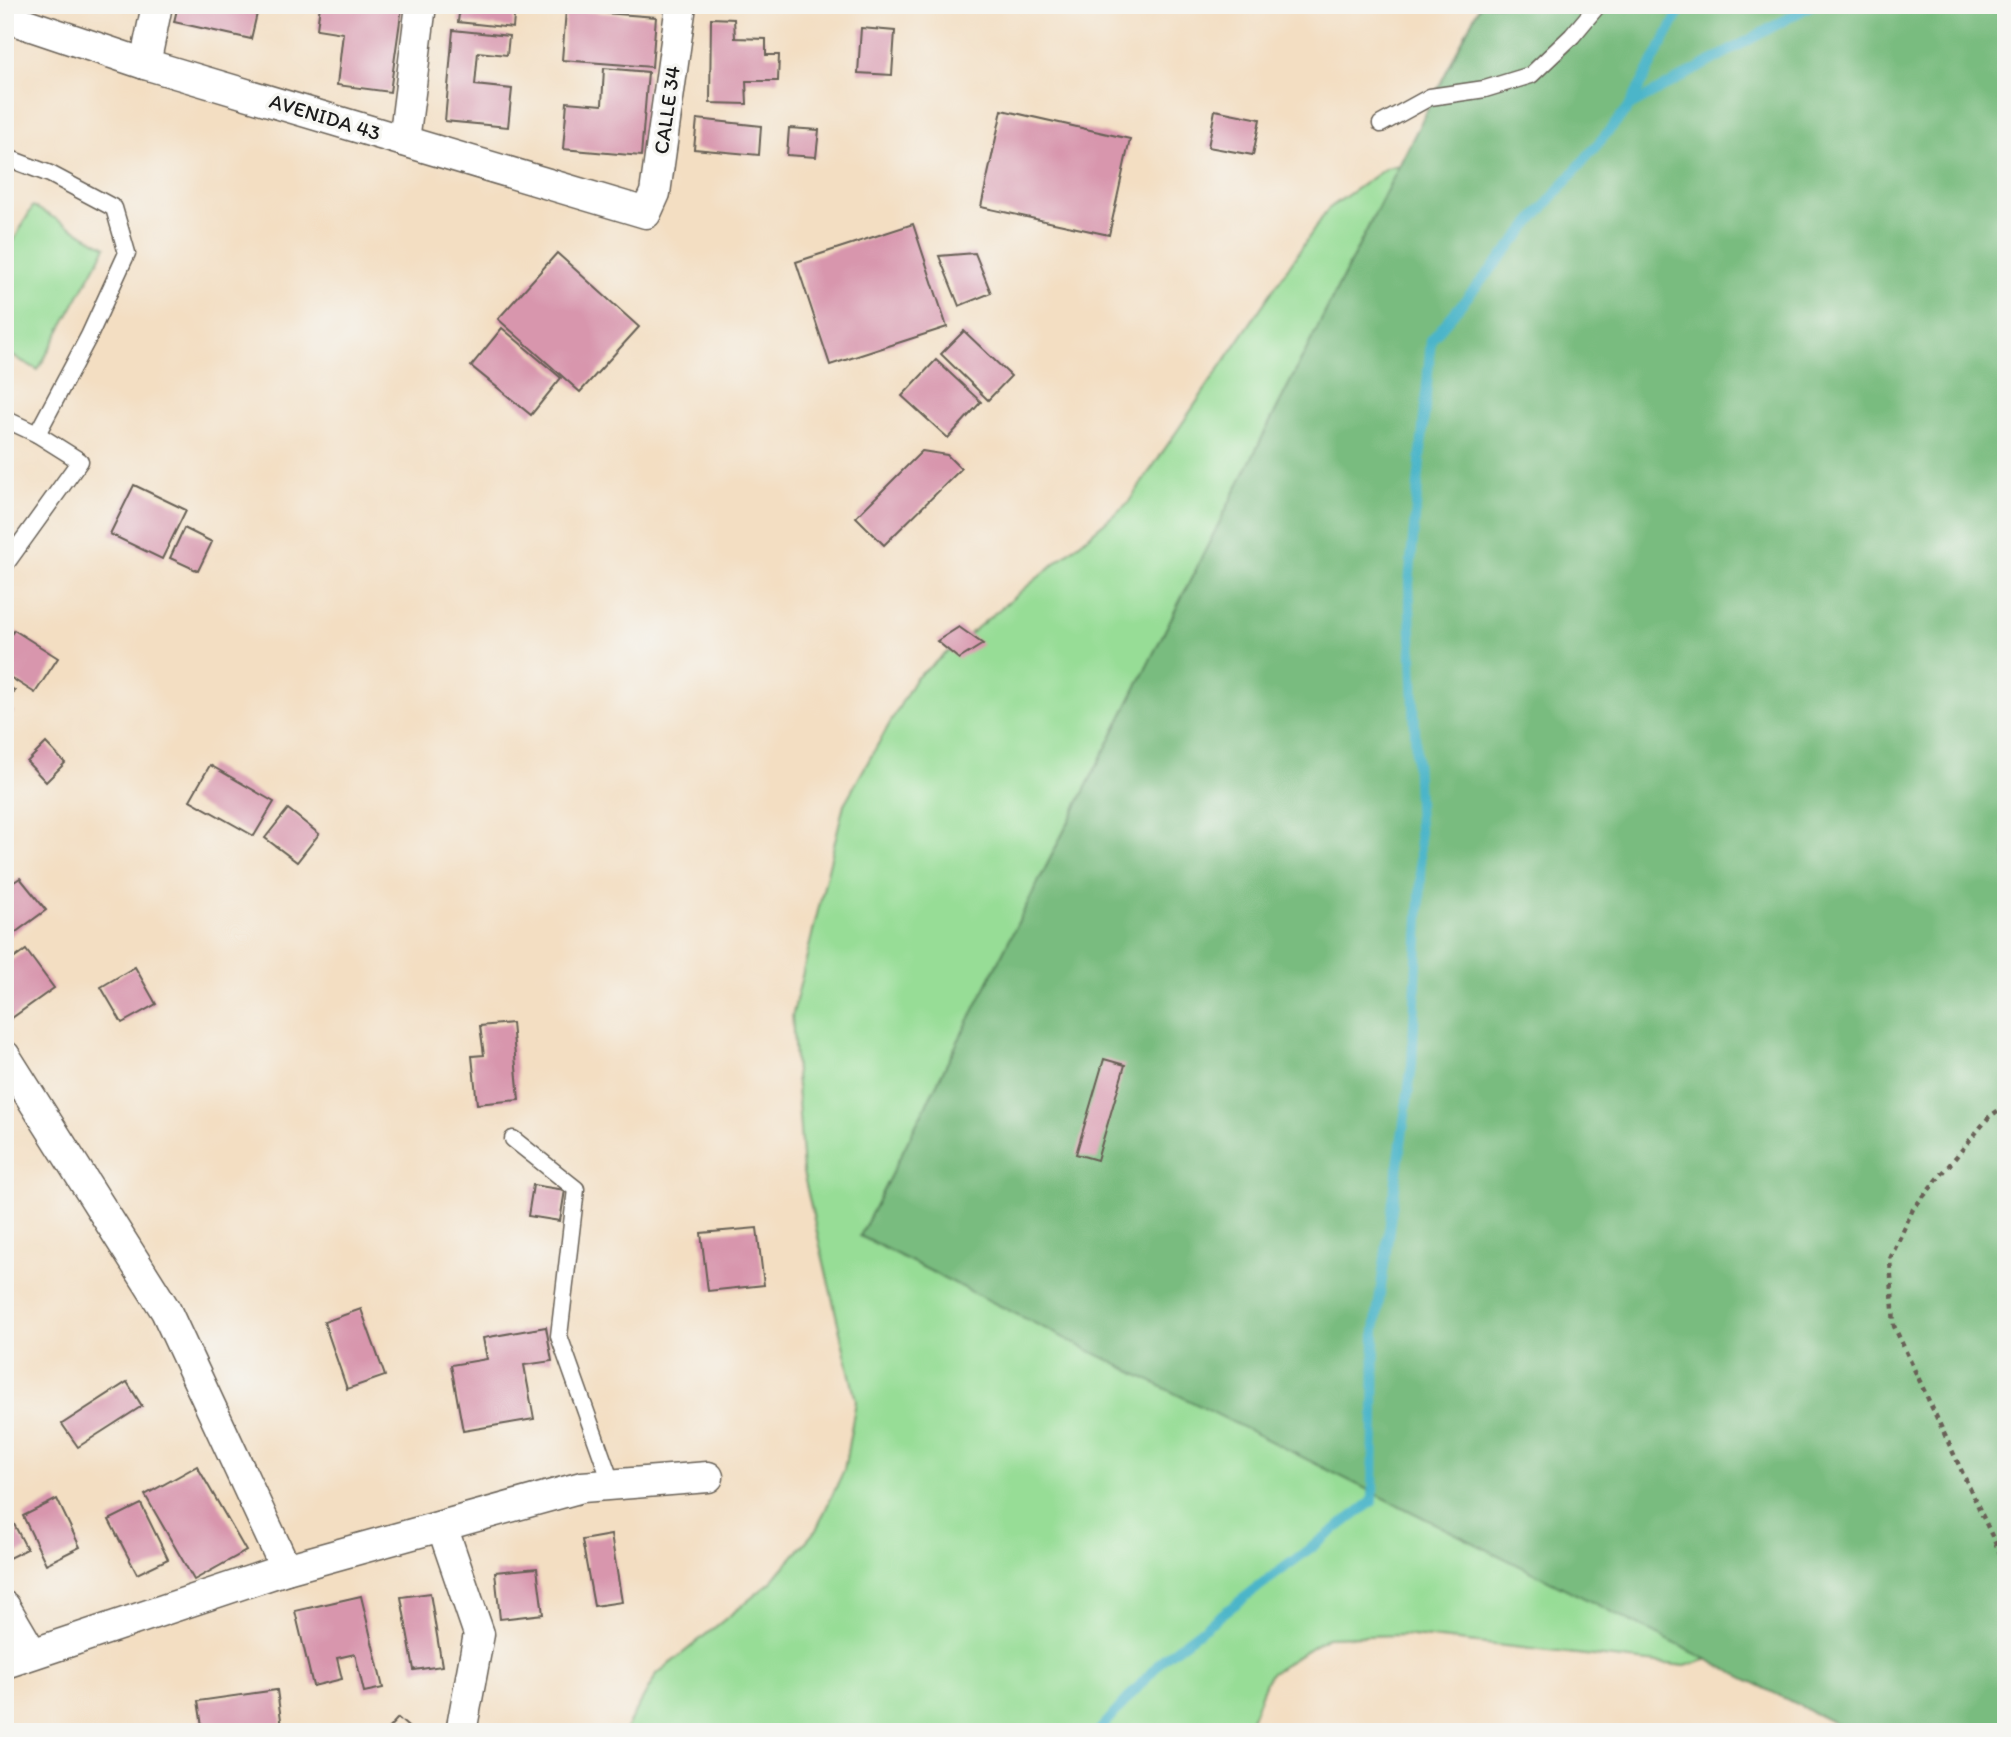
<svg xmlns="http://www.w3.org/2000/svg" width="2011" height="1737" font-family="Itim,sans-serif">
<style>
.green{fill:#97dd96;stroke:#5a7c59;stroke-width:2}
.forest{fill:#79bc7f;stroke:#4a6c4e;stroke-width:2}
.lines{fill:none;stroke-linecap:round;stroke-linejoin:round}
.stream{stroke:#4bb5c9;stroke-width:10}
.building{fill:#d896ad}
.service-casing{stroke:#676056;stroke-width:19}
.minor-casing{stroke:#676056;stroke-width:33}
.path{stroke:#676056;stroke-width:4.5;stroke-dasharray:5 5;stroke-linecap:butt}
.service{stroke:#fff;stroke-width:16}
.minor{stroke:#fff;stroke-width:30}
.labels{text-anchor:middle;stroke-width:7;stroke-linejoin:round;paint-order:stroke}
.street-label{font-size:21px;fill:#1c1c1c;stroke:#f6f6f2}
</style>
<rect width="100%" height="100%" fill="#f6f6f2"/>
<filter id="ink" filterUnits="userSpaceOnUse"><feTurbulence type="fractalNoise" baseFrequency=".0143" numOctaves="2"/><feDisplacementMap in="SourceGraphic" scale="14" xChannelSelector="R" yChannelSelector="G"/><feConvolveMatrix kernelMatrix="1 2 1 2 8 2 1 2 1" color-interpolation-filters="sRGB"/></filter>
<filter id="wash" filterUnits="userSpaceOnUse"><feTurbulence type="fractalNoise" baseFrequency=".00686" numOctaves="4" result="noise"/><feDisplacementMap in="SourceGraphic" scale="28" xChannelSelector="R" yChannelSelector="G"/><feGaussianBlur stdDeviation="1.57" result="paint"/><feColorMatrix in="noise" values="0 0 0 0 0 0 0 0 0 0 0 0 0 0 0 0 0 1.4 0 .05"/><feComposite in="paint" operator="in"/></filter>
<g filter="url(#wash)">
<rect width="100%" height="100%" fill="#f3dec2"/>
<!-- green -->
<g class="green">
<polygon points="2006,5 1830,1624 1685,1666 1403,1635 1327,1637 1269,1675 1246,1732 624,1732 657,1674 771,1582 816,1530 844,1470 856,1401 803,1172 792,1017 844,804 915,679 1128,503 1328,209 1386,168 1458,152"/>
<polygon points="33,206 106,247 38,370 5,352 5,256"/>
</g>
<!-- forest -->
<polygon class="forest" points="1480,5 2006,5 2006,1732 1852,1732 860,1236"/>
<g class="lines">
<!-- stream -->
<g class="stream">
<polyline points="1630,105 1683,5"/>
<polyline points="1098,1732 1164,1658 1373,1501 1375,1330 1412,1065 1421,878 1409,584 1431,340 1630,106 1812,5"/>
</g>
</g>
<g id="blocks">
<!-- building -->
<g class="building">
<polygon points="109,5 127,5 126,10"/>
<polygon points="178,5 259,5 251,39 174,22"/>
<polygon points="320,5 402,7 390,92 337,85 343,33 317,29"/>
<polygon points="460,5 515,5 513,28 458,22"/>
<polygon points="566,10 656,17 652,67 562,60"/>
<polygon points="711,18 734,19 735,38 766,39 766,55 779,55 778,81 746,81 747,104 710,103"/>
<polygon points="861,28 895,31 892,75 858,73"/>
<polygon points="453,30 509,36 507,55 478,52 475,85 512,89 508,127 445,121"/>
<polygon points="604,68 648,72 641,156 563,149 567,102 602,105"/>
<polygon points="1002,110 1130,139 1109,235 981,207"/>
<polygon points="1215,110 1260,119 1253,155 1208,147"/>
<polygon points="697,119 761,126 759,155 694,149"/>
<polygon points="789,128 819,130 816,157 787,155"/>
<polygon points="913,224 947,327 830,365 796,262"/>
<polygon points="557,253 639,327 580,392 498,319"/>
<polygon points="975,253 991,293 959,306 939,256"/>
<polygon points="502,328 561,378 531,415 471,366"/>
<polygon points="964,331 1011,376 988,400 941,354"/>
<polygon points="936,360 981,402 948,438 902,396"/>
<polygon points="922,451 947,455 961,469 884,545 856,517"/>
<polygon points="134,485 186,510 162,559 110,534"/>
<polygon points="184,528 212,542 198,571 170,558"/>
<polygon points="959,627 983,644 959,659 937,641"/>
<polygon points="14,630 58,658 35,693 5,674 5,644"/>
<polygon points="5,683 15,691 5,703"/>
<polygon points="5,705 14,712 8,719 5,717"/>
<polygon points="46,743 65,763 46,782 27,762"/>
<polygon points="210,765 274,802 254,836 190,800"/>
<polygon points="288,809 319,834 297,862 265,838"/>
<polygon points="20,878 46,910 5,940 5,888"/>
<polygon points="26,950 54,988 9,1020 5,1014 5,965"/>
<polygon points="135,967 156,1004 122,1023 101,987"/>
<polygon points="512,1023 519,1100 477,1104 472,1056 484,1055 480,1026"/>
<polygon points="1104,1059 1125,1065 1097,1160 1076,1154"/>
<polygon points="533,1185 565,1190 560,1221 528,1216"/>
<polygon points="757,1228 764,1285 708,1291 701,1233"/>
<polygon points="361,1309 385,1376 347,1389 324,1322"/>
<polygon points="546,1327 552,1361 524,1365 534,1419 463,1431 451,1365 487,1359 483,1338"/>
<polygon points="127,1382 142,1406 78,1447 62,1424"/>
<polygon points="197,1466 246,1551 194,1580 145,1495"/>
<polygon points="57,1499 80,1547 46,1564 23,1516"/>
<polygon points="141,1504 168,1559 137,1574 109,1520"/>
<polygon points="5,1507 27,1549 5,1560"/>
<polygon points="611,1535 622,1602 594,1606 582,1540"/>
<polygon points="537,1568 543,1614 500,1619 495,1572"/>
<polygon points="430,1593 442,1666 414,1670 401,1597"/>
<polygon points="361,1596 383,1688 364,1692 355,1654 337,1658 342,1679 313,1686 295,1611"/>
<polygon points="277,1690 282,1727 250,1732 203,1732 198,1701"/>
<polygon points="398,1718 414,1732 385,1732"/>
</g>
</g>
</g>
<g filter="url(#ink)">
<use href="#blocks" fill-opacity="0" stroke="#676056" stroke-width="2"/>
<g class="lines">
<!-- service casing -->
<g class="service-casing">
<g id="service">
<polyline points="1381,124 1430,97 1485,89 1531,75 1572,36 1598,5"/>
<polyline points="5,157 50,174 114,208 127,253 89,336 37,434"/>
<polyline points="5,419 37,434 80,461 5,565"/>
<polyline points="513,1139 576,1189 559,1336 612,1485"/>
</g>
</g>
<!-- minor casing -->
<g class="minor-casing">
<g id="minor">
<polyline points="5,17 145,64 646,213 655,193 681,5"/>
<polyline points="145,64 157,5"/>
<polyline points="404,141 421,5"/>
<polyline points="5,1056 166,1311 286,1569"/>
<polyline points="442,1526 479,1634 461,1732"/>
<polyline points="5,1607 32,1653"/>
<polyline points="5,1663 286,1569 582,1487 708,1477"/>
</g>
</g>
<!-- path -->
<polyline class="path" points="2006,1105 1989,1117 1913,1209 1890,1259 1894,1326 2006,1566"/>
<!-- service -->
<use href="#service" class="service"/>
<!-- minor -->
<use href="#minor" class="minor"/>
</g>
</g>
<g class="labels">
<!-- street labels -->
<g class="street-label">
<text transform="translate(667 110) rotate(-82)" y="7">CALLE 34</text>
<text transform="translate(325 117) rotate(17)" y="7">AVENIDA 43</text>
</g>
</g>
<!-- margin -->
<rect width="2011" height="1737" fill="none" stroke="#f6f6f2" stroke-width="28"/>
</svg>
